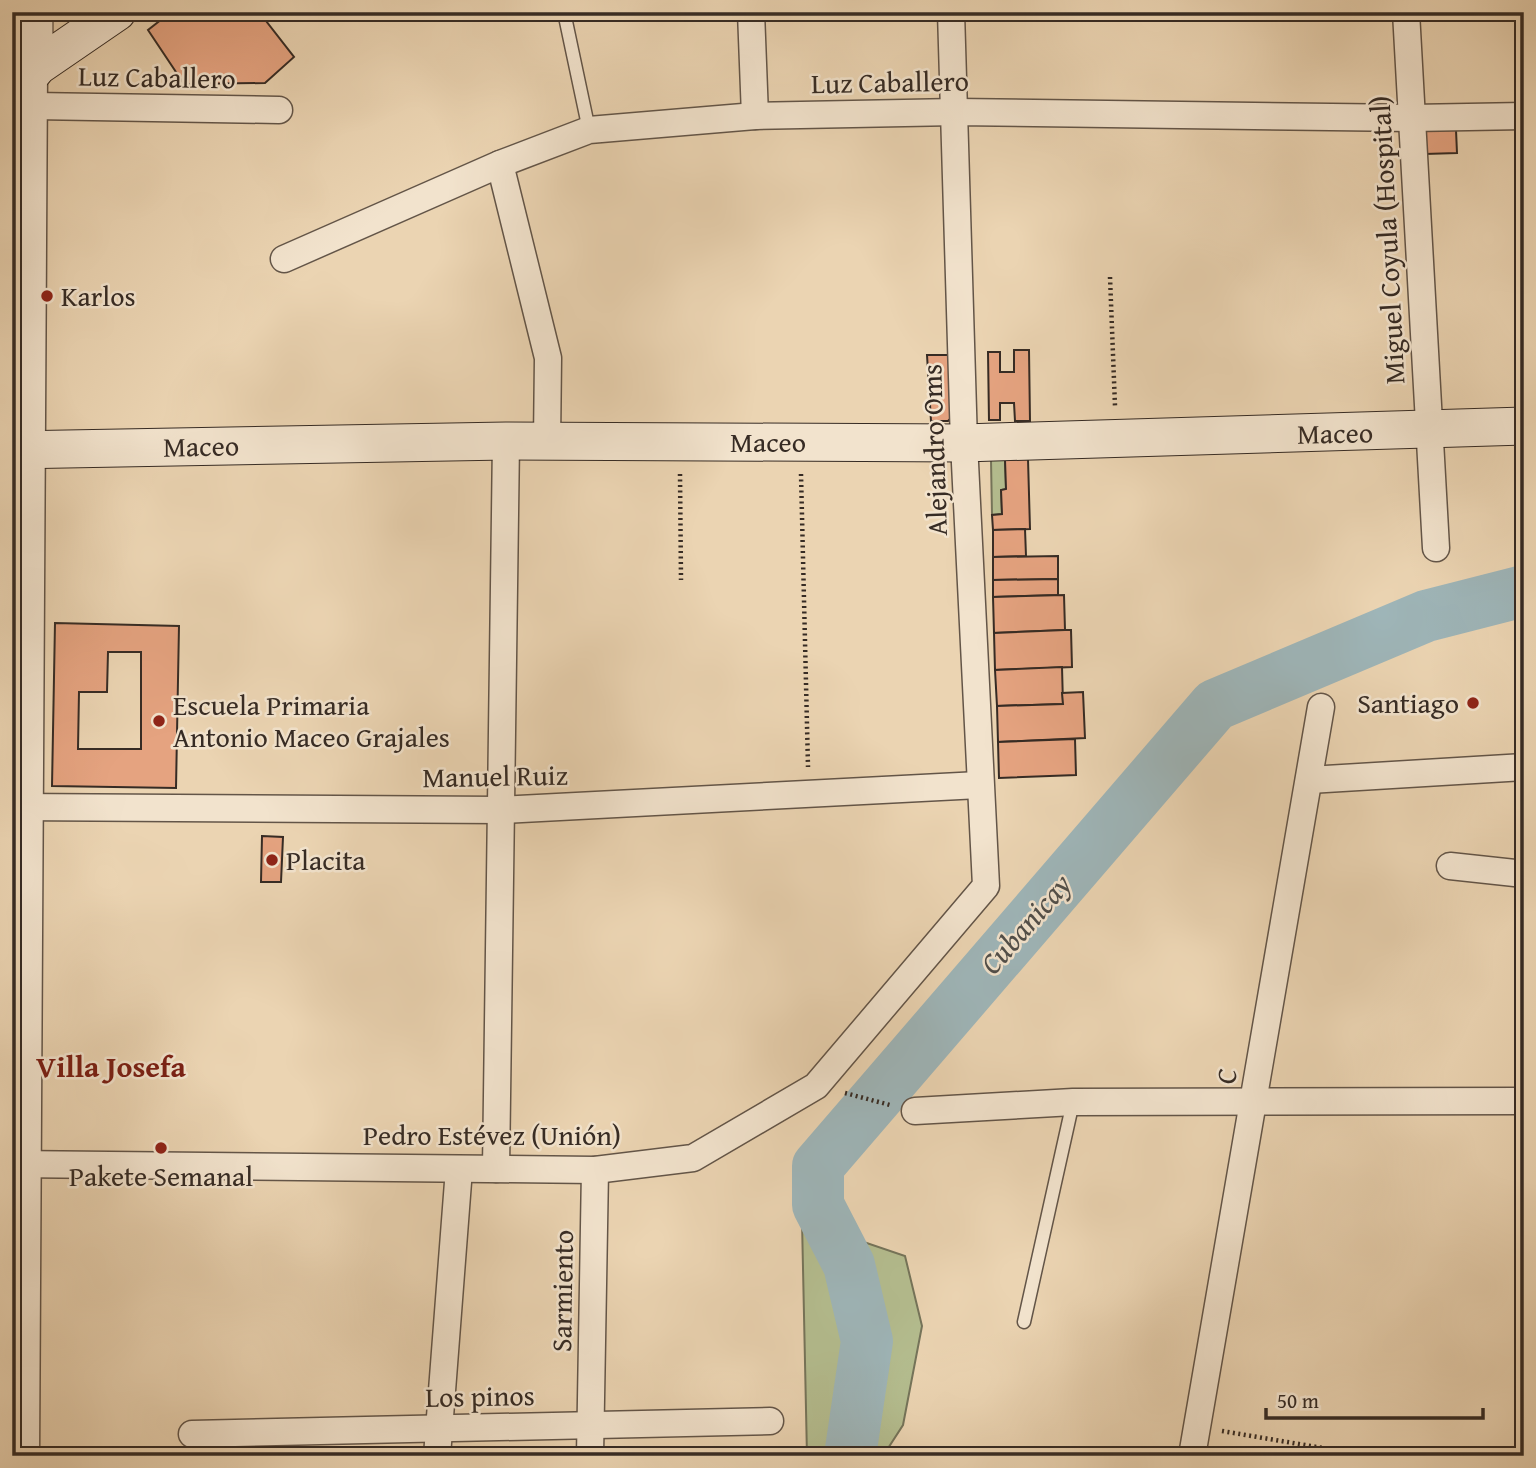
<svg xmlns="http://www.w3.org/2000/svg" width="1536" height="1468" font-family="'Gentium Book Plus',serif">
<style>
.green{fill:#b4bd8f;stroke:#75745a;stroke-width:2}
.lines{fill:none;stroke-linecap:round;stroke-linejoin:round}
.river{stroke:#9eb5b8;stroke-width:52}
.building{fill:#e5a380;stroke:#362b24;stroke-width:2;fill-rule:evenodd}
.lane-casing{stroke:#635548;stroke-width:15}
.street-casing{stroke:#635548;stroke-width:29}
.secondary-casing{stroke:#362b24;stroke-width:39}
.path{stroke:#362b24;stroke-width:4.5;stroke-dasharray:2 3.5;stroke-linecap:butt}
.lane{stroke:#f2e3cd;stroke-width:12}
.street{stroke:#f2e3cd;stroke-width:26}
.secondary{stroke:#f2e3cd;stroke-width:37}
.poi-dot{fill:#8f2418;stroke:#f2e3cd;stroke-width:2.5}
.labels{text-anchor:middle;stroke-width:5;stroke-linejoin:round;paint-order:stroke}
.street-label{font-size:28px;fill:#362b24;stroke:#f2e3cd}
.poi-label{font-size:28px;fill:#362b24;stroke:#f2e3cd;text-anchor:start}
.water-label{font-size:30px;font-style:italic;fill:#504e49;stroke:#f2e3cd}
.neighbourhood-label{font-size:30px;font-weight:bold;fill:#7a1f14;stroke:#f2e3cd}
</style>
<rect width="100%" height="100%" fill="#ebd4b2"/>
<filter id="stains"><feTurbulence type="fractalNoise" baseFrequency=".00286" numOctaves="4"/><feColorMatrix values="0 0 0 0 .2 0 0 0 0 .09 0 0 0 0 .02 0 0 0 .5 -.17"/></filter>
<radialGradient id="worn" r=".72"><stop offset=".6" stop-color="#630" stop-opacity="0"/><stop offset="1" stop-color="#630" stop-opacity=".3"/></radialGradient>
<!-- green -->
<g class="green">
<polygon points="991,460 1005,460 1006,489 1001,490 1002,514 992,515"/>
<polygon points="802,1221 905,1256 922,1326 903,1425 883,1456 807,1456"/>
</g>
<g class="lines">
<!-- river -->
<polyline class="river" points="850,1456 867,1341 849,1265 818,1205 818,1166 1215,705 1426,616 1524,591"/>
</g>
<!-- building -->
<g class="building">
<polygon points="171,12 259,12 294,57 265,83 184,84 148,30"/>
<polygon points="1424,130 1456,130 1457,153 1425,154"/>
<polygon points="1014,350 1029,350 1030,421 1015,421 1014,403 1000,403 1000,420 989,420 988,352 1000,352 1000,372 1014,372"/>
<polygon points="927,355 951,355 954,415 948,421 931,421"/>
<polygon points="1028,459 1030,529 993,530 992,515 1002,514 1001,490 1006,489 1005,460"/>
<polygon points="1025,529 1026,556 993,557 993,530"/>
<polygon points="1058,556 1058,579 993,580 993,557"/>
<polygon points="1058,579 1058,595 993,597 993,580"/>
<polygon points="1064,595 1065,630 994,633 993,597"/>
<path d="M 55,623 L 179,626 L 176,788 L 52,786 ZM 108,652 L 141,652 L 141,749 L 78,749 L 79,692 L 107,692 Z"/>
<polygon points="1065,630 1071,630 1072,667 995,670 994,633"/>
<polygon points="1062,667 1063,704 997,706 995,670"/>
<polygon points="1083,692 1085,738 998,742 997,706 1063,704 1062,693"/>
<polygon points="1075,739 1076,775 999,778 998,742"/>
<polygon points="262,836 283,837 281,882 261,882"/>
</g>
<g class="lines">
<!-- lane casing -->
<g class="lane-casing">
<g id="lane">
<polyline points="564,12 589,130"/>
<polyline points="1024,1322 1073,1102"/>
</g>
</g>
<!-- street casing -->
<g class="street-casing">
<g id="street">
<polyline points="751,12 755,116"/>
<polyline points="1406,12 1436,548"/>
<polyline points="34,106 279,110"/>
<polyline points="500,164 548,358 547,441"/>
<polyline points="284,259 500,164 589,130 755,116 956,112 1412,118 1524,116"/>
<polyline points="1309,780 1524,767"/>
<polyline points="14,807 501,810 979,785"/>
<polyline points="1450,866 1524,874"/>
<polyline points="915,1111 1073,1102 1524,1101"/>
<polyline points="12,1164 595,1170 693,1158 816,1086 986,886 964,443 951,12"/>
<polyline points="496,1169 506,441"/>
<polyline points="192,1434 770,1421"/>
<polyline points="26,1456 34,71"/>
<polyline points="437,1456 459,1169"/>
<polyline points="590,1456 595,1170"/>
<polyline points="1192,1456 1321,707"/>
</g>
</g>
<!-- secondary casing -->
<g class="secondary-casing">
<g id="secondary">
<polyline points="34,12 34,71"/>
<polyline points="12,84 117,12"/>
<polyline points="12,450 506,441 964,443 1524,426"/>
</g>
</g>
<!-- path -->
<g class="path">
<polyline points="1110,277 1115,406"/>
<polyline points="680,474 681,580"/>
<polyline points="801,474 808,767"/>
<polyline points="845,1093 890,1105"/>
<polyline points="1222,1431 1370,1456"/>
</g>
<!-- lane -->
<use href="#lane" class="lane"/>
<!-- street -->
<use href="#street" class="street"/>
<!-- secondary -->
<use href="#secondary" class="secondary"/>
</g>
<!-- markers -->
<g class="poi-dot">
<circle cx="47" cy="296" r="7"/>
<circle cx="1473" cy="703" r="7"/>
<circle cx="159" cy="721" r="7"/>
<circle cx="272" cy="860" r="7"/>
<circle cx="161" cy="1148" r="7"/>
</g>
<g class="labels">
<!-- street labels -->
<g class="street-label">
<text transform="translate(157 77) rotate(1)" y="10">Luz Caballero</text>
<text transform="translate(890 82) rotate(-1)" y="10">Luz Caballero</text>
<text transform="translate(1387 240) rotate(-93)" y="10">Miguel Coyula (Hospital)</text>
<text transform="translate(1335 433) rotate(-1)" y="10">Maceo</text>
<text x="768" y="452">Maceo</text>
<text transform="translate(201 446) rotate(-1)" y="10">Maceo</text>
<text transform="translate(934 450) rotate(-92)" y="10">Alejandro Oms</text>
<text transform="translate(495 776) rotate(-1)" y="10">Manuel Ruiz</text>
<text transform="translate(1226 1076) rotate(-80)" y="10">C</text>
<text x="492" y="1145">Pedro Estévez (Unión)</text>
<text transform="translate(562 1291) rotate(-89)" y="10">Sarmiento</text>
<text transform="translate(480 1396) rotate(-1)" y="10">Los pinos</text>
</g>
<!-- poi labels -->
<g class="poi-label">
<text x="61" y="306">Karlos</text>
<text x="1459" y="713" text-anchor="end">Santiago</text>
<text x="173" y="715">Escuela Primaria<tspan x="173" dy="32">Antonio Maceo Grajales</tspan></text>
<text x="286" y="870">Placita</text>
<text x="161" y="1186" text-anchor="middle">Pakete Semanal</text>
</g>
<!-- water labels -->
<g class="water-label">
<text transform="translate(1026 924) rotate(-49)" y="10">Cubanicay</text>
</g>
<!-- neighbourhood labels -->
<g class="neighbourhood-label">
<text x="111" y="1077">Villa Josefa</text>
</g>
</g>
<!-- margin -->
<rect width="1536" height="1468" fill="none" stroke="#ebd4b2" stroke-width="42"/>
<rect x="14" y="14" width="1508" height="1440" fill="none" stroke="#362b24" stroke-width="3.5"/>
<rect x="21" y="21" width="1494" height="1426" fill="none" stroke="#362b24" stroke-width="2"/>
<!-- scale -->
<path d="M1266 1408v10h217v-10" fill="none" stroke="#362b24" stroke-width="3.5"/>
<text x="1277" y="1408" font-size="21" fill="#362b24" stroke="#f2e3cd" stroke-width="5" paint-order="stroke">50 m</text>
<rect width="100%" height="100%" filter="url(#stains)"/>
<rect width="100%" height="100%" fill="url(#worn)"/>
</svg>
